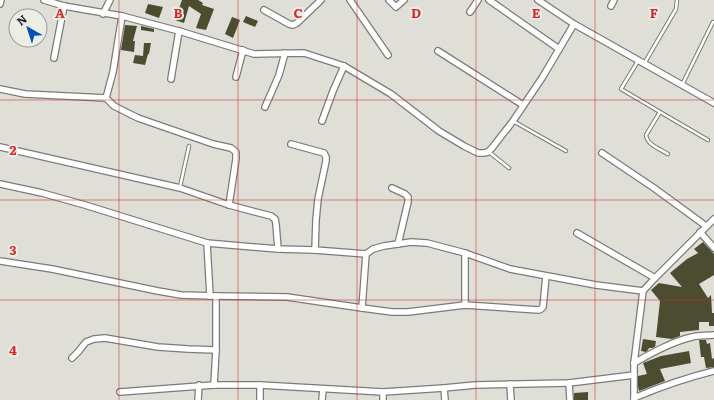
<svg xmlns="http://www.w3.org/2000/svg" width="714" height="400" font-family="Literata,serif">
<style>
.building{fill:#4b4c30}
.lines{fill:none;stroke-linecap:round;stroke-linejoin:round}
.service-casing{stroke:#7b7c75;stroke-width:4.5}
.minor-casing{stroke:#7b7c75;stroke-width:8}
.service{stroke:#fff;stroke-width:2.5}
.minor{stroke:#fff;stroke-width:5.5}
.grid{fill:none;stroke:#d62828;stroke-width:1;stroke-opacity:0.55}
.grid-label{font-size:13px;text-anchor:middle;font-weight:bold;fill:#d62828;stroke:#ecede5;stroke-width:4;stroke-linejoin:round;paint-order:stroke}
</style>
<rect width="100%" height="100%" fill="#dfdfd8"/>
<!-- building -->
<g class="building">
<polygon points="182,0 198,0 203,3 202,5 214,9 206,30 196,28 201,14 189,6 184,23 175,20"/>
<polygon points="148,4 163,7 159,18 145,13"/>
<polygon points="246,16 258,21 255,27 243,22"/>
<polygon points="232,17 240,20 233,38 225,34"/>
<polygon points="125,25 137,26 133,41 135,41 134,52 121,50"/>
<polygon points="141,26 154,29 154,32 141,30"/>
<polygon points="144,43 151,43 149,54 148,54 145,65 133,63 135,55 143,56"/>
<polygon points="703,242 714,254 714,275 699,284 708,298 711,295 712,313 714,313 714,326 709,326 709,322 699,322 699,330 680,332 680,336 672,339 656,337 660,301 651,290 659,283 682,287 670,273 687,259 698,253 694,249"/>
<polygon points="643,339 656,341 655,347 652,348 649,348 648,350 646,352 641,351"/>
<polygon points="699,340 706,340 707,344 710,343 712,359 714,358 714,367 706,368 704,357 701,357"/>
<polygon points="689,351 691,363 660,369 665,381 639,391 638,386 638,376 647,374 643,363 661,356"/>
<polygon points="588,392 588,400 574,400 574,393"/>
</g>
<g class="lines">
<!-- service casing -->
<g class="service-casing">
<g id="service">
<path d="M 638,61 L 621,89 L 660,112 L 646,135 C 647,145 660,149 668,154"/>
<polyline points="644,64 676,9 677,0"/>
<polyline points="682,85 713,22"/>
<polyline points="660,112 708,140"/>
<polyline points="513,121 566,151"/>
<polyline points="489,152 509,168"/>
<polyline points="180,187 189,146"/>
</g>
</g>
<!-- minor casing -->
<g class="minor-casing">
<g id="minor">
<polyline points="44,0 64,6 122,16 179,31 254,54 304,53 344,66 391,94 439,131 464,146 478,153 484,153 488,152 492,148 513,121 542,78 574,24"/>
<polyline points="350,0 388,55"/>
<polyline points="389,0 396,7 404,0"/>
<polyline points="489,0 559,49"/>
<polyline points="538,0 574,24 714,103"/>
<polyline points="0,4 1,0"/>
<polyline points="611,6 614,0"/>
<polyline points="264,10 289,24 293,25 297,23 321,0"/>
<polyline points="470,12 478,0"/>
<polyline points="103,14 110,0"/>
<polyline points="438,51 523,105"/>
<polyline points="54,58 64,6"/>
<polyline points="236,77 243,50"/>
<polyline points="171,79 179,31"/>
<polyline points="0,89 25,94 106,98 114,106 138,118 213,144 231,148 236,152 236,159 229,205"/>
<polyline points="106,98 113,72 122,16"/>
<polyline points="265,107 279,75 285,53"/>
<polyline points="322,121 333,91 344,66"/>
<polyline points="291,144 324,153 326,157 326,161 318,199 316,220 315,250"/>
<polyline points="0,147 180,188 229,205 271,216 275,219 276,224 278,249"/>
<polyline points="602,153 654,188 706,226"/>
<polyline points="0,184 42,193 85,205 207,243 278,249 315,250 366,254 373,249 384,246 411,242 427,243 465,253 510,269 596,285 643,291"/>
<polyline points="392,188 405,194 408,197 408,202 398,244"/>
<polyline points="700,232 714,248"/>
<polyline points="577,233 655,278"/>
<polyline points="207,243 210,296"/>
<polyline points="465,253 465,305"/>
<polyline points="0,261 52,269 158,291 181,295 216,296 287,297 362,308 392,312 408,312 465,305 539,310 541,309 543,307 546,276"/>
<polyline points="362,308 366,254"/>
<polyline points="72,358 78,352 86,342 94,339 105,338 158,347 188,349 216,350"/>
<path d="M 634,363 C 652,353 671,342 692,337 C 699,335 707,336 714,335"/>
<polyline points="569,383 570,400"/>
<polyline points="510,384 511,400"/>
<polyline points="214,385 216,350 216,296"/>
<polyline points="444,388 445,400"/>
<polyline points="120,392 214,385 260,385 383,392 444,388 475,385 569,383 634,375"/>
<polyline points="383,392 383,400"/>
<path d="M 634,398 C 660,387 686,378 714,371"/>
<polyline points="198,400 199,385"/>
<polyline points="260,400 260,385"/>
<polyline points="322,400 323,389"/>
<polyline points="634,400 634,363 643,291 655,278 714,219"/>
</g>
</g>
<!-- service -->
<use href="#service" class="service"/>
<!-- minor -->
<use href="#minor" class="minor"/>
</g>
<!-- grid -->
<path class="grid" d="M 119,0 L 119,400M 238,0 L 238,400M 357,0 L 357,400M 476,0 L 476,400M 595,0 L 595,400M 0,100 L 714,100M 0,200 L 714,200M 0,300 L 714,300"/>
<g class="grid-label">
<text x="60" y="18">A</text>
<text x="178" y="18">B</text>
<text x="298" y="18">C</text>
<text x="416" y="18">D</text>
<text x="536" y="18">E</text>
<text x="654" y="18">F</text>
<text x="13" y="155">2</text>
<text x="13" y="255">3</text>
<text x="13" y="355">4</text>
</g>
<!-- north arrow -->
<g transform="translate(28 28) rotate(321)"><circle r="19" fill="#ecede5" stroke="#999a94"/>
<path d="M0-3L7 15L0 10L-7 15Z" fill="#044eb8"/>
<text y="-6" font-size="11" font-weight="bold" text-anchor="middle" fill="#1d1e1b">N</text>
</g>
</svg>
